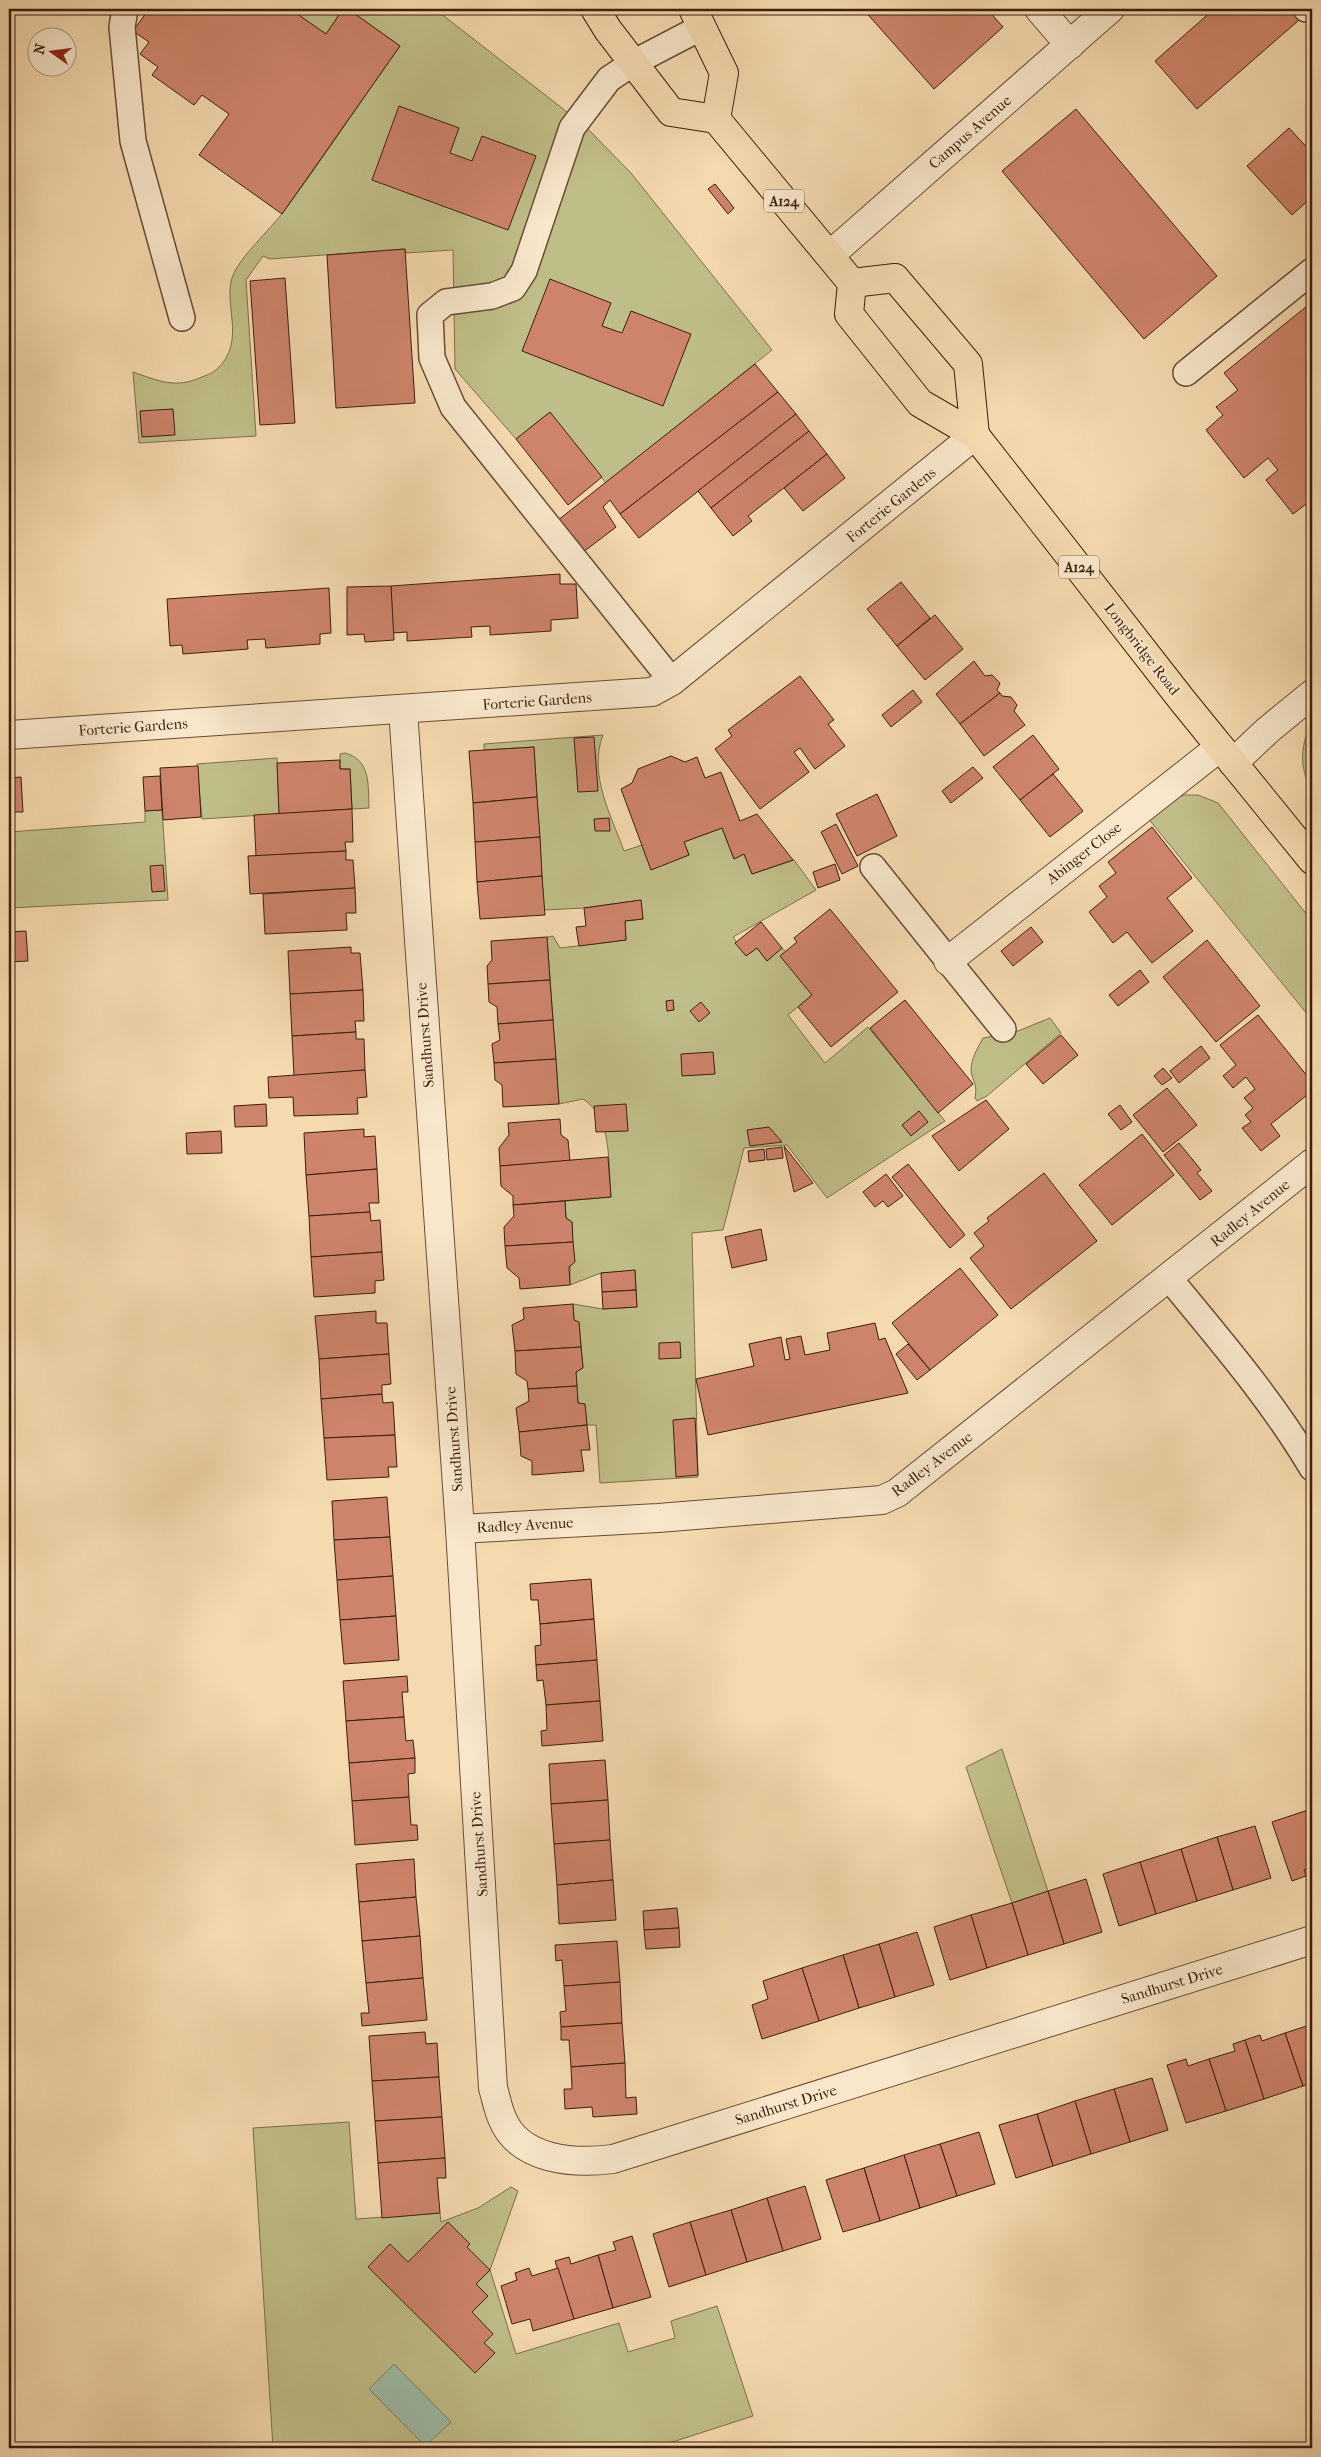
<svg xmlns="http://www.w3.org/2000/svg" width="1321" height="2457" font-family="'IM FELL French Canon',serif">
<style>
.green{fill:#c0be88;stroke:#7e6e4b}
.water{fill:#9dbba7;stroke:#777c6a}
.building{fill:#ce846b;stroke:#3d1d0e}
.lines{fill:none;stroke-linecap:round;stroke-linejoin:round}
.lane-casing{stroke:#6b4c36;stroke-width:28}
.street-casing{stroke:#6b4c36;stroke-width:30}
.primary-casing{stroke:#3d1d0e;stroke-width:30}
.lane{stroke:#f8e7cb;stroke-width:25}
.street{stroke:#f8e7cb;stroke-width:28}
.primary{stroke:#f5daaf;stroke-width:28}
.labels{text-anchor:middle;stroke-width:4;stroke-linejoin:round;paint-order:stroke}
.shield{fill:#f8e7cb;stroke:#755a47;stroke-width:1}
.shield-label{font-size:14px;font-weight:bold;fill:#3d1d0e}
.street-label{font-size:15px;fill:#3d1d0e;stroke:#f8e7cb}
</style>
<rect width="100%" height="100%" fill="#f5daaf"/>
<filter id="stains"><feTurbulence type="fractalNoise" baseFrequency=".004" numOctaves="4"/><feColorMatrix values="0 0 0 0 .2 0 0 0 0 .09 0 0 0 0 .02 0 0 0 .5 -.17"/></filter>
<radialGradient id="worn" r=".72"><stop offset=".6" stop-color="#630" stop-opacity="0"/><stop offset="1" stop-color="#630" stop-opacity=".3"/></radialGradient>
<!-- green -->
<g class="green">
<polygon points="290,9 343,9 326,34"/>
<path d="M 348,9 L 435,9 L 585,126 L 631,173 L 772,350 L 606,483 L 549,413 L 516,439 L 455,369 L 453,250 L 406,253 L 405,249 L 270,259 L 263,256 L 246,280 L 256,436 L 139,443 L 133,372 C 159,381 175,389 202,377 C 207,375 212,373 216,370 C 249,341 220,301 234,273 C 241,257 269,230 282,214 C 323,159 360,102 400,46 Z"/>
<path d="M 1312,722 L 1312,789 C 1298,768 1301,743 1312,722 Z"/>
<path d="M 603,735 C 588,774 611,815 624,851 L 642,845 L 651,869 L 689,855 L 684,842 L 722,828 L 734,859 L 744,854 L 752,874 L 794,860 L 816,890 L 733,937 L 746,956 L 757,948 L 767,961 L 782,948 L 786,952 L 781,956 L 812,995 L 788,1015 L 825,1063 L 868,1027 L 945,1121 L 827,1198 L 787,1145 L 744,1148 L 723,1230 L 692,1233 L 698,1477 L 600,1483 L 596,1425 L 587,1425 L 585,1404 L 578,1403 L 576,1372 L 583,1367 L 579,1323 L 574,1320 L 573,1304 L 603,1309 L 637,1307 L 635,1271 L 601,1273 L 570,1285 C 569,1264 573,1243 572,1222 L 566,1218 L 565,1201 L 611,1197 C 608,1166 613,1117 583,1099 L 559,1104 L 547,937 L 553,936 L 560,948 L 626,940 L 625,921 L 643,919 L 641,900 L 584,908 L 544,910 L 534,747 L 484,750 L 484,744 Z"/>
<path d="M 345,753 C 371,760 368,785 369,808 L 352,809 L 350,769 L 340,769 L 340,754 Z"/>
<polygon points="277,758 279,814 202,819 197,764"/>
<polygon points="1184,795 1198,795 1218,803 1312,921 1312,1020 1147,817 1170,801"/>
<polygon points="162,810 168,900 9,908 9,832 145,822 145,811"/>
<path d="M 1050,1018 L 1061,1033 L 987,1096 L 977,1101 L 975,1098 C 978,1083 972,1082 971,1070 C 971,1059 978,1047 983,1038 L 1013,1033 Z"/>
<polygon points="1002,1749 1048,1891 1012,1903 966,1767"/>
<polygon points="349,2122 356,2219 440,2213 441,2222 478,2208 511,2187 518,2191 490,2270 516,2354 619,2323 628,2352 675,2338 671,2321 717,2306 753,2416 654,2448 273,2448 253,2128"/>
</g>
<!-- water -->
<polygon class="water" points="394,2364 451,2422 425,2446 369,2389"/>
<!-- building -->
<g class="building">
<polygon points="149,9 290,9 326,34 343,9 348,9 400,46 282,214 199,155 229,114 202,95 194,105 152,75 158,67 140,54 149,42 133,31"/>
<polygon points="863,9 987,9 1003,27 934,89"/>
<polygon points="1214,9 1289,9 1299,20 1197,109 1155,61"/>
<polygon points="399,106 459,128 450,153 472,161 482,136 536,156 508,230 372,180"/>
<polygon points="1076,109 1217,276 1144,339 1002,171"/>
<polygon points="1289,128 1312,153 1312,197 1292,215 1247,166"/>
<polygon points="715,184 734,208 728,214 708,189"/>
<polygon points="405,249 415,403 336,408 327,255"/>
<polygon points="285,278 295,423 260,425 250,281"/>
<polygon points="550,279 611,303 602,326 622,333 631,311 691,334 663,406 522,351"/>
<polygon points="1312,302 1312,505 1310,501 1293,514 1266,480 1278,470 1268,458 1244,478 1206,430 1223,415 1216,407 1238,390 1224,373"/>
<polygon points="755,364 778,392 620,514 610,500 603,507 616,527 582,553 557,521"/>
<polygon points="778,392 796,414 639,538 620,514"/>
<polygon points="173,409 175,435 142,437 140,411"/>
<polygon points="550,412 602,477 568,505 516,439"/>
<polygon points="796,414 809,431 711,508 698,491"/>
<polygon points="809,431 827,454 748,516 752,521 733,536 711,508"/>
<polygon points="827,454 845,478 803,511 784,488"/>
<polygon points="560,574 560,584 576,584 578,618 551,620 551,631 490,635 490,626 471,627 472,637 407,641 407,632 393,633 391,586"/>
<polygon points="901,582 930,618 897,646 867,609"/>
<polygon points="391,586 394,640 365,642 364,634 347,635 347,587"/>
<polygon points="329,588 331,633 320,634 320,644 266,648 265,639 247,640 248,649 183,654 182,645 170,646 167,599"/>
<polygon points="935,615 963,649 925,680 897,646"/>
<polygon points="974,661 985,676 992,675 1000,683 997,690 1000,693 960,724 936,694"/>
<polygon points="800,676 834,720 828,724 845,746 815,769 800,748 794,752 809,772 760,809 715,749 732,736 728,730"/>
<polygon points="913,690 922,702 891,727 882,715"/>
<polygon points="1000,693 1002,696 1011,697 1017,705 1014,711 1025,725 984,756 960,724"/>
<polygon points="1033,735 1059,769 1020,800 993,767"/>
<polygon points="594,737 598,791 578,792 574,738"/>
<polygon points="534,747 537,797 473,803 469,751"/>
<polygon points="671,756 685,762 697,757 705,778 721,772 740,821 757,814 793,860 752,874 744,854 734,859 722,828 684,842 689,855 651,870 621,789 632,783 638,769"/>
<polygon points="340,760 340,769 350,769 352,809 279,814 277,763"/>
<polygon points="198,766 201,817 163,820 160,768"/>
<polygon points="973,767 983,778 951,803 942,791"/>
<polygon points="1053,774 1083,811 1050,837 1020,800"/>
<polygon points="160,776 162,810 145,811 143,777"/>
<polygon points="21,777 23,812 9,812 9,778"/>
<polygon points="877,794 897,836 857,856 836,814"/>
<polygon points="537,797 540,837 475,842 473,803"/>
<polygon points="352,809 353,842 345,842 346,851 256,856 254,815"/>
<polygon points="609,818 610,831 595,831 594,819"/>
<polygon points="836,824 858,866 842,874 821,832"/>
<polygon points="1152,827 1192,878 1167,898 1193,931 1152,963 1127,932 1113,943 1089,912 1107,897 1099,886 1116,873 1108,862"/>
<polygon points="540,837 542,876 477,882 475,842"/>
<polygon points="346,851 346,860 353,860 355,888 250,894 248,856"/>
<polygon points="835,864 840,880 818,888 813,872"/>
<polygon points="163,865 165,891 152,892 150,866"/>
<polygon points="542,876 545,915 480,919 477,882"/>
<polygon points="355,888 356,913 346,913 347,930 265,934 263,894"/>
<polygon points="641,900 643,919 625,921 626,940 579,946 576,927 586,926 584,908"/>
<polygon points="830,909 898,992 831,1047 798,1007 812,995 780,956 797,942 794,938"/>
<polygon points="761,922 782,948 767,961 757,948 746,956 735,943"/>
<polygon points="1031,927 1043,942 1013,966 1001,951"/>
<polygon points="26,931 28,961 9,962 9,932"/>
<polygon points="547,937 550,980 488,984 487,966 492,960 491,941"/>
<polygon points="1207,940 1260,1006 1216,1042 1163,977"/>
<polygon points="351,947 351,953 360,953 363,990 290,994 288,951"/>
<polygon points="1140,970 1149,982 1118,1006 1109,995"/>
<polygon points="550,980 553,1020 498,1024 497,1007 489,1002 488,984"/>
<polygon points="363,990 364,1021 355,1021 356,1032 292,1036 290,994"/>
<polygon points="673,1000 674,1010 667,1011 666,1001"/>
<polygon points="905,1000 973,1084 938,1113 870,1028"/>
<polygon points="701,1002 710,1013 699,1022 690,1011"/>
<polygon points="1258,1015 1312,1082 1312,1091 1271,1124 1280,1136 1261,1151 1242,1128 1251,1122 1245,1115 1253,1108 1244,1098 1255,1089 1246,1077 1233,1088 1223,1076 1236,1065 1220,1045"/>
<polygon points="553,1020 556,1059 494,1063 492,1044 500,1040 498,1024"/>
<polygon points="356,1032 356,1039 364,1039 365,1070 294,1076 292,1036"/>
<polygon points="1061,1035 1078,1055 1043,1084 1026,1064"/>
<polygon points="1201,1046 1210,1058 1179,1083 1170,1071"/>
<polygon points="713,1052 715,1074 682,1076 681,1054"/>
<polygon points="556,1059 559,1104 503,1107 502,1085 495,1080 494,1063"/>
<polygon points="1163,1068 1172,1078 1162,1085 1154,1076"/>
<polygon points="365,1070 367,1097 357,1098 358,1114 294,1116 293,1097 269,1098 268,1077"/>
<polygon points="1167,1088 1197,1125 1163,1152 1133,1115"/>
<polygon points="986,1100 1009,1129 959,1171 932,1136"/>
<polygon points="266,1104 267,1126 235,1127 234,1106"/>
<polygon points="626,1104 628,1131 596,1132 594,1106"/>
<polygon points="1120,1105 1132,1122 1121,1130 1108,1114"/>
<polygon points="919,1111 928,1122 911,1136 902,1125"/>
<polygon points="560,1119 561,1135 568,1140 570,1161 500,1166 499,1148 509,1135 508,1123"/>
<polygon points="769,1127 782,1142 750,1146 747,1130"/>
<polygon points="364,1129 364,1137 375,1136 377,1169 306,1175 304,1133"/>
<polygon points="221,1131 222,1153 187,1154 186,1133"/>
<polygon points="1142,1134 1174,1175 1112,1225 1079,1185"/>
<polygon points="1179,1143 1201,1170 1197,1173 1212,1191 1200,1200 1164,1155"/>
<polygon points="784,1146 813,1183 794,1192"/>
<polygon points="782,1147 783,1158 767,1160 766,1149"/>
<polygon points="764,1149 765,1160 749,1162 748,1151"/>
<polygon points="608,1157 611,1197 513,1205 513,1196 501,1186 500,1166"/>
<polygon points="908,1164 965,1235 950,1248 892,1177"/>
<polygon points="377,1169 379,1203 369,1203 370,1212 309,1216 306,1175"/>
<polygon points="1044,1173 1097,1241 1011,1309 970,1258 984,1246 974,1233 989,1221 987,1218"/>
<polygon points="886,1174 903,1196 888,1207 883,1201 875,1207 863,1192"/>
<polygon points="565,1201 566,1218 572,1222 573,1242 505,1246 504,1227 514,1216 513,1205"/>
<polygon points="370,1212 371,1221 380,1220 382,1252 311,1257 309,1216"/>
<polygon points="761,1229 767,1260 732,1268 725,1237"/>
<polygon points="573,1242 575,1262 569,1267 570,1285 520,1289 519,1278 507,1268 505,1246"/>
<polygon points="382,1252 384,1280 375,1281 375,1293 314,1297 311,1257"/>
<polygon points="960,1268 998,1315 930,1370 892,1323"/>
<polygon points="635,1270 636,1290 602,1292 601,1273"/>
<polygon points="636,1290 637,1307 603,1309 602,1292"/>
<polygon points="573,1304 574,1320 579,1322 581,1347 515,1351 512,1325 524,1319 523,1308"/>
<polygon points="376,1311 376,1323 387,1323 389,1354 319,1359 315,1316"/>
<polygon points="875,1323 879,1340 885,1338 908,1393 708,1435 696,1379 754,1366 749,1344 781,1337 785,1360 790,1359 786,1339 801,1336 805,1355 830,1350 827,1333"/>
<polygon points="680,1342 681,1358 659,1359 659,1343"/>
<polygon points="908,1344 930,1370 917,1380 896,1354"/>
<polygon points="581,1347 583,1368 576,1372 577,1386 528,1389 527,1381 516,1374 515,1351"/>
<polygon points="389,1354 391,1384 382,1385 382,1394 321,1399 319,1359"/>
<polygon points="577,1386 578,1403 585,1404 587,1425 519,1432 516,1408 529,1401 528,1389"/>
<polygon points="382,1394 383,1403 393,1402 395,1435 324,1438 321,1399"/>
<polygon points="695,1418 698,1475 676,1477 673,1420"/>
<polygon points="587,1425 590,1450 581,1450 584,1471 532,1475 532,1461 521,1456 519,1432"/>
<polygon points="395,1435 397,1467 388,1467 389,1477 327,1480 324,1438"/>
<polygon points="387,1497 390,1537 334,1540 332,1501"/>
<polygon points="390,1537 393,1576 337,1580 334,1540"/>
<polygon points="393,1576 396,1616 340,1620 337,1580"/>
<polygon points="591,1579 594,1619 540,1624 538,1600 531,1600 530,1584"/>
<polygon points="396,1616 399,1660 344,1664 340,1620"/>
<polygon points="594,1619 597,1660 536,1665 535,1646 541,1645 540,1624"/>
<polygon points="597,1660 600,1701 546,1705 543,1680 537,1681 536,1665"/>
<polygon points="407,1676 408,1692 402,1692 404,1717 346,1721 343,1681"/>
<polygon points="600,1701 603,1741 542,1746 541,1731 547,1730 546,1705"/>
<polygon points="404,1717 406,1741 413,1740 415,1758 349,1763 346,1721"/>
<polygon points="415,1758 415,1773 408,1774 409,1797 352,1801 349,1763"/>
<polygon points="605,1760 608,1800 551,1804 549,1764"/>
<polygon points="409,1797 411,1825 417,1825 418,1840 355,1845 352,1801"/>
<polygon points="608,1800 610,1840 554,1844 551,1804"/>
<polygon points="1311,1809 1312,1867 1304,1870 1306,1876 1292,1881 1272,1822"/>
<polygon points="1255,1826 1271,1878 1233,1890 1217,1837"/>
<polygon points="1217,1837 1233,1890 1197,1901 1181,1849"/>
<polygon points="610,1840 613,1880 557,1885 554,1844"/>
<polygon points="1181,1849 1197,1901 1156,1914 1140,1862"/>
<polygon points="414,1859 416,1897 359,1902 356,1864"/>
<polygon points="1140,1862 1156,1914 1119,1926 1103,1874"/>
<polygon points="1086,1879 1102,1932 1064,1944 1048,1891"/>
<polygon points="613,1880 616,1920 559,1924 557,1885"/>
<polygon points="1048,1891 1064,1944 1028,1955 1012,1903"/>
<polygon points="416,1897 420,1936 362,1941 359,1902"/>
<polygon points="1012,1903 1028,1955 987,1968 971,1915"/>
<polygon points="677,1908 679,1928 644,1930 643,1911"/>
<polygon points="971,1915 987,1968 950,1980 934,1927"/>
<polygon points="679,1928 680,1947 646,1949 644,1930"/>
<polygon points="917,1932 934,1985 895,1997 879,1944"/>
<polygon points="420,1936 423,1978 366,1983 362,1941"/>
<polygon points="617,1941 620,1982 564,1986 562,1960 556,1961 555,1945"/>
<polygon points="879,1944 895,1997 859,2008 843,1955"/>
<polygon points="843,1955 859,2008 819,2021 802,1968"/>
<polygon points="802,1968 819,2021 762,2039 752,2005 768,1999 763,1981"/>
<polygon points="423,1978 427,2020 362,2026 361,2013 369,2013 366,1983"/>
<polygon points="620,1982 622,2023 561,2027 560,2012 566,2011 564,1986"/>
<polygon points="1312,2018 1312,2083 1303,2086 1285,2033 1310,2025 1309,2019"/>
<polygon points="622,2023 625,2063 571,2067 569,2040 561,2040 561,2027"/>
<polygon points="425,2032 426,2044 437,2043 439,2077 372,2081 369,2036"/>
<polygon points="1285,2033 1303,2086 1264,2099 1245,2040 1260,2035 1262,2041"/>
<polygon points="1245,2040 1264,2099 1226,2111 1209,2059 1235,2051 1233,2044"/>
<polygon points="1186,2059 1188,2066 1209,2059 1226,2111 1186,2123 1167,2065"/>
<polygon points="625,2063 626,2098 636,2097 637,2114 593,2117 592,2107 565,2109 564,2089 572,2089 571,2067"/>
<polygon points="439,2077 442,2117 375,2121 372,2081"/>
<polygon points="1152,2078 1168,2130 1130,2142 1114,2089"/>
<polygon points="1114,2089 1130,2142 1091,2154 1075,2101"/>
<polygon points="1075,2101 1091,2154 1053,2166 1037,2114"/>
<polygon points="1037,2114 1053,2166 1016,2178 999,2125"/>
<polygon points="442,2117 445,2158 378,2163 375,2121"/>
<polygon points="979,2132 995,2184 957,2196 940,2144"/>
<polygon points="940,2144 957,2196 920,2208 904,2155"/>
<polygon points="904,2155 920,2208 880,2221 864,2168"/>
<polygon points="445,2158 446,2178 437,2178 440,2213 382,2218 378,2163"/>
<polygon points="864,2168 880,2221 843,2232 826,2180"/>
<polygon points="805,2186 821,2239 783,2251 767,2198"/>
<polygon points="767,2198 783,2251 747,2262 731,2210"/>
<polygon points="731,2210 747,2262 706,2275 690,2222"/>
<polygon points="448,2222 470,2244 467,2247 490,2270 476,2284 488,2296 472,2312 493,2334 484,2343 495,2353 475,2373 368,2267 390,2244 408,2262"/>
<polygon points="690,2222 706,2275 669,2287 653,2234"/>
<polygon points="632,2236 651,2297 613,2308 598,2255 616,2250 613,2242"/>
<polygon points="598,2255 613,2308 574,2319 555,2261 569,2257 571,2264"/>
<polygon points="529,2268 532,2276 558,2268 574,2319 533,2331 530,2319 512,2324 501,2286 517,2280 515,2273"/>
</g>
<g class="lines">
<!-- lane casing -->
<g class="lane-casing">
<g id="lane">
<polyline points="125,9 122,27 133,141 182,318"/>
<polyline points="1306,9 1312,9"/>
<polyline points="1186,373 1312,271"/>
<polyline points="672,681 453,407 432,358 430,315 446,302 492,296 513,288 524,271 572,128 609,79 633,63 702,27"/>
<polyline points="873,867 1003,1029"/>
<path d="M 1169,1278 C 1219,1339 1272,1400 1312,1468"/>
</g>
</g>
<!-- street casing -->
<g class="street-casing">
<g id="street">
<polyline points="1039,9 1070,45"/>
<polyline points="830,255 1110,9"/>
<path d="M 403,710 L 460,1529 L 493,2088 C 496,2098 498,2109 502,2118 C 519,2161 575,2164 613,2159 L 1312,1940"/>
<polyline points="9,735 652,692 672,681 975,435"/>
<polyline points="1233,763 1268,730 1312,694"/>
<polyline points="948,961 1220,747"/>
<polyline points="460,1529 658,1518 882,1500 897,1493 1312,1163"/>
</g>
</g>
<!-- primary casing -->
<g class="primary-casing">
<g id="primary">
<polyline points="595,9 608,30 671,112 716,119 852,283 849,314 920,403 975,435 1182,700 1312,860"/>
<polyline points="693,9 724,73 716,119"/>
<polyline points="852,283 895,278 968,364 975,435"/>
</g>
</g>
<!-- lane -->
<use href="#lane" class="lane"/>
<!-- street -->
<use href="#street" class="street"/>
<!-- primary -->
<use href="#primary" class="primary"/>
</g>
<g class="labels">
<!-- shield labels -->
<g class="shield">
<rect x="764" y="189.5" width="40" height="23" rx="4"/>
<rect x="1059" y="555.5" width="40" height="23" rx="4"/>
</g>
<g class="shield-label">
<text x="784" y="206">A124</text>
<text x="1079" y="572">A124</text>
</g>
<!-- street labels -->
<g class="street-label">
<text transform="translate(970 132) rotate(-41)" y="5">Campus Avenue</text>
<text transform="translate(891 505) rotate(-39)" y="5">Forterie Gardens</text>
<text transform="translate(1142 649) rotate(52)" y="5">Longbridge Road</text>
<text transform="translate(537 701) rotate(-4)" y="5">Forterie Gardens</text>
<text transform="translate(133 727) rotate(-4)" y="5">Forterie Gardens</text>
<text transform="translate(1084 853) rotate(-38)" y="5">Abinger Close</text>
<text transform="translate(425 1035) rotate(-94)" y="5">Sandhurst Drive</text>
<text transform="translate(1250 1213) rotate(-39)" y="5">Radley Avenue</text>
<text transform="translate(454 1439) rotate(-94)" y="5">Sandhurst Drive</text>
<text transform="translate(932 1464) rotate(-37)" y="5">Radley Avenue</text>
<text transform="translate(525 1525) rotate(-3)" y="5">Radley Avenue</text>
<text transform="translate(479 1844) rotate(-94)" y="5">Sandhurst Drive</text>
<text transform="translate(1172 1984) rotate(-17)" y="5">Sandhurst Drive</text>
<text transform="translate(786 2105) rotate(-17)" y="5">Sandhurst Drive</text>
</g>
</g>
<!-- margin -->
<rect width="1321" height="2457" fill="none" stroke="#f5daaf" stroke-width="30"/>
<rect x="10" y="10" width="1301" height="2437" fill="none" stroke="#3d1d0e" stroke-width="2.5"/>
<rect x="15" y="15" width="1291" height="2427" fill="none" stroke="#3d1d0e"/>
<!-- north arrow -->
<g transform="translate(52 52) rotate(284)"><circle r="24" fill="#f8e7cb" stroke="#ad967f"/>
<path d="M0-4L9 19L0 12L-9 19Z" fill="#8f2418"/>
<text y="-8" font-size="14" font-weight="bold" text-anchor="middle" fill="#3d1d0e">N</text>
</g>
<rect width="100%" height="100%" filter="url(#stains)"/>
<rect width="100%" height="100%" fill="url(#worn)"/>
</svg>
